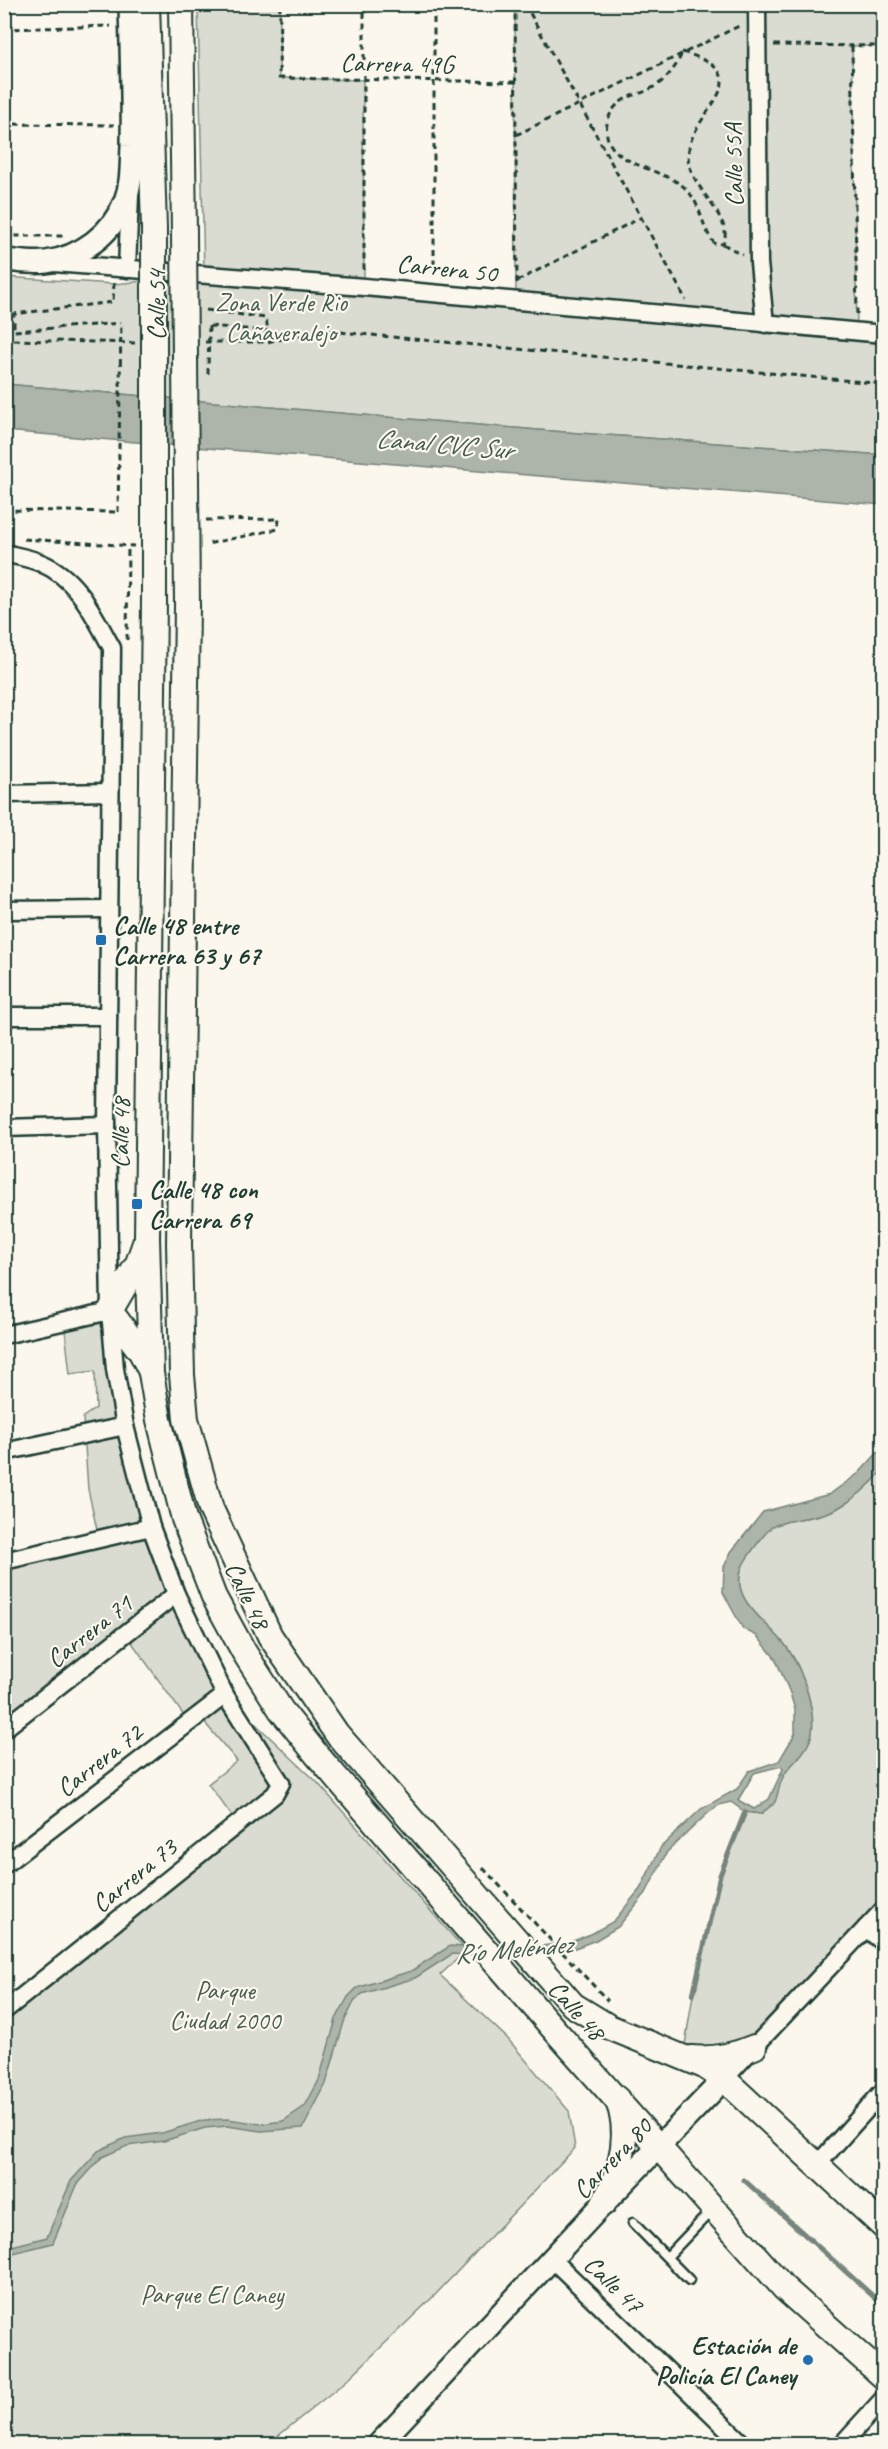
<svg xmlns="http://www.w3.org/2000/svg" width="888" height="2449" font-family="Caveat,sans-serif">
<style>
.green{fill:#dbdcd1;stroke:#7d8c82;stroke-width:1.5}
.water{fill:#adb4aa;stroke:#74847b;stroke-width:1.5;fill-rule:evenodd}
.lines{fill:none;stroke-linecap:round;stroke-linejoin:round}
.stream{stroke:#74847b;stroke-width:5}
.service-casing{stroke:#1f3d34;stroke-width:13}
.minor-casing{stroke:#1f3d34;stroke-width:21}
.tertiary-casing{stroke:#1f3d34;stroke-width:26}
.secondary-casing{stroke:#1f3d34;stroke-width:28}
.path{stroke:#1f3d34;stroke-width:3;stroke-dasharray:6 4.5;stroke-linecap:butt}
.service{stroke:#fbf7ec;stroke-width:8}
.minor{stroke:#fbf7ec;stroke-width:16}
.tertiary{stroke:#fbf7ec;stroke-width:21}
.secondary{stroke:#fbf7ec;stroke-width:24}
.secondary-bridge-casing{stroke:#1f3d34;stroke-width:28;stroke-linecap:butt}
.path-bridge{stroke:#1f3d34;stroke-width:3;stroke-dasharray:6 4.5;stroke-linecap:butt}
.secondary-bridge{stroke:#fbf7ec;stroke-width:24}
.poi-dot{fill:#1f6fb2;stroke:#fbf7ec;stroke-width:2}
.labels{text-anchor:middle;stroke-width:4.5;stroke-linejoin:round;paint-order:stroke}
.street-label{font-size:26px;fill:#1f3d34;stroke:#fbf7ec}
.park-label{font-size:26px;fill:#455d53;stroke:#fbf7ec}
.poi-label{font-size:26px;font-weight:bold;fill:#1f3d34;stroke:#fbf7ec;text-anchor:start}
.water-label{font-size:27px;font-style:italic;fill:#425b52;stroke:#fbf7ec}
</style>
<rect width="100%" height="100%" fill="#fbf7ec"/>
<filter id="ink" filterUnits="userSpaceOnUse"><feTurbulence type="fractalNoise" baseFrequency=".0167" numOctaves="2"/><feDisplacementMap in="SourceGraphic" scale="12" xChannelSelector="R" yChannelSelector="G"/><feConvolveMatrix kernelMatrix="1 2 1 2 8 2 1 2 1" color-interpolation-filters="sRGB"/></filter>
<g filter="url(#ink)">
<!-- green -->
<g class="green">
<polygon points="198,5 280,5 279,78 363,80 364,287 516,301 515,5 883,5 883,46 852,46 857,331 883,334 883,455 538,430 5,384 4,277 114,284 204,275"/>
<polygon points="110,1311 151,1527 225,1695 316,1781 466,1951 440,1975 507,2038 569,2111 575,2148 435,2295 346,2381 268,2444 5,2444 5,2011 238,1824 208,1784 237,1761 199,1716 189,1723 126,1634 5,1729 5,1561 99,1539 88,1489 83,1417 96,1408 95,1371 70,1374 64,1321"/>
<path d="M 883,1470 L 883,1909 L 754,2047 L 683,2057 L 693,1995 L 720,1875 L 745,1812 L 761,1814 C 781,1797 772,1790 786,1772 C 795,1760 804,1755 810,1740 C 819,1716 802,1669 788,1649 C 771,1622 725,1601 744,1563 C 748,1556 766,1531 772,1527 C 787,1518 820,1519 838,1508 C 855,1499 871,1484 883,1470 Z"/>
</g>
<!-- water -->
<g class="water">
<polygon points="4,384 538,430 883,455 883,505 5,431"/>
<path d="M 883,1447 L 883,1470 C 871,1484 855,1499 838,1508 C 820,1519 787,1518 772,1527 C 766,1531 748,1556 744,1563 C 725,1601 771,1622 788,1649 C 802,1669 819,1716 810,1740 C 804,1755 795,1760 786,1772 C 779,1781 779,1792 775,1802 C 772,1806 765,1810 761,1814 L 745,1812 L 731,1802 L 719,1805 L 707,1814 L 667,1852 L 646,1893 L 618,1927 L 596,1940 L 570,1950 L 504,1958 L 452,1954 L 415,1978 L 362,1994 L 354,2002 L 344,2022 L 326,2084 L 303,2128 L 261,2131 L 227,2126 L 205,2128 L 164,2141 L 127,2146 L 102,2157 L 77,2185 L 53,2243 L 5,2255 L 4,2248 L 47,2237 L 71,2181 L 98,2151 L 125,2138 L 162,2133 L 204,2120 L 228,2119 L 261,2124 L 283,2121 L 305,2106 L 319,2080 L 336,2019 L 348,1997 L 357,1988 L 411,1971 L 450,1946 L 504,1950 L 568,1943 L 593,1933 L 614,1921 L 640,1889 L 661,1847 L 701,1809 L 737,1789 L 749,1771 L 779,1761 L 795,1734 L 795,1710 L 790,1693 L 775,1658 L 757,1636 L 743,1629 L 732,1609 L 723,1592 L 724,1567 L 731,1552 L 763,1512 L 830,1494 L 859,1473 ZM 781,1766 L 783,1769 L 769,1799 L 754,1809 L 738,1800 L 754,1773 Z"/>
</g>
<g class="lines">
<!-- stream -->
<g class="stream">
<polyline points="693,1995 720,1875 745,1812"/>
<polyline points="744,2180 884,2306"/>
</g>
<!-- service casing -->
<g class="service-casing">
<g id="service">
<polyline points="633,2223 689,2280"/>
<polyline points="667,2257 712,2210"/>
</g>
</g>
<!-- minor casing -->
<g class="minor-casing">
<g id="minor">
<polyline points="757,4 759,263 765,324"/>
<polyline points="54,263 364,287 884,334"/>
<polyline points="127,269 130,195"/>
<path d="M 4,553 C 16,556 30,558 41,563 C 78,578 94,616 112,648 L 107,1125 L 110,1311 L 115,1369 L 125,1426 L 151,1527 L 176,1594 L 225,1695 L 281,1783 L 275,1794 L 4,2011"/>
<polyline points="4,794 110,792"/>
<polyline points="4,910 109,909"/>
<polyline points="4,1016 108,1016"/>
<polyline points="4,1128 107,1125"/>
<polyline points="4,1335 110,1311"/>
<polyline points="4,1452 125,1426"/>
<polyline points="4,1561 151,1527"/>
<polyline points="4,1729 176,1594"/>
<polyline points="4,1865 225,1695"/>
<polyline points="866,1928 884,1943"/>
<polyline points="724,2079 884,1909"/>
<polyline points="816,2166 884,2090"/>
<polyline points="553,2260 743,2444"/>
<polyline points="842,2444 884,2398"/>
</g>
</g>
<!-- tertiary casing -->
<g class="tertiary-casing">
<g id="tertiary">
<path d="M 4,260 C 18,261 33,264 46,262 C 81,257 112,234 125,201 C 132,183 131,165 132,146 C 133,99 131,52 130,4"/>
<polyline points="379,2444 604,2203 724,2079"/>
</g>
</g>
<!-- secondary casing -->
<g class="secondary-casing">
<g id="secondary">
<polyline points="147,4 154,228"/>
<polyline points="181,4 184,233"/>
<polyline points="154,600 147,1238 151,1373 159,1420 184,1519 214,1597 244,1652 281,1710 317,1755 552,2027 784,2288 884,2377"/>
<polyline points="187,606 179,1244 182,1375 186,1419 211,1509 270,1636 337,1734 573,2005 609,2027 704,2066 724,2079 884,2227"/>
<polyline points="145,1243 138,1263 110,1311 141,1352 150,1370"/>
<path d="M 691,2058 C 714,2060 733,2056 754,2047"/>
<path d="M 604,2203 C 620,2172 632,2133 617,2099"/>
</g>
</g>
<!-- path -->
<g class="path">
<polyline points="280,4 279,78 515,82"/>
<polyline points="515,4 517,285"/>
<polyline points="525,4 686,300"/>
<polyline points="4,29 111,26"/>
<polyline points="774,45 884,46"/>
<polyline points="852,46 857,314"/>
<path d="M 682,52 C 773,78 679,114 689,164 C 694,190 735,221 723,244 L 715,244 C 701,228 702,205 686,189 C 665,167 600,166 607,124 C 609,113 615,105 625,99 C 631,95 640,94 646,91 C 663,84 677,68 682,52 Z"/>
<polyline points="4,124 114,125"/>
<polyline points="516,135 741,25"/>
<polyline points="4,236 63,236"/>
<polyline points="723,244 743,255"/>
<polyline points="364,270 364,4"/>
<polyline points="434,276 434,4"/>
<polyline points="517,281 640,218"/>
<polyline points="114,283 113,302 14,314 14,331 121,323"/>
<polyline points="206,310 266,318 268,331 209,326"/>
<polyline points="4,337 11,340 135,343"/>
<polyline points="205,342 266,342 329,331 884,384"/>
<polyline points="4,510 118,512"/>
<polyline points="206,520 279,519 278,529 207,544"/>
<polyline points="24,539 134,546"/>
<polyline points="127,640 128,546"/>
<polyline points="483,1868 608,2001"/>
</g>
<!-- service -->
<use href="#service" class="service"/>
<!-- minor -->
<use href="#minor" class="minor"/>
<!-- tertiary -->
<use href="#tertiary" class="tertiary"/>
<!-- secondary -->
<use href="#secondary" class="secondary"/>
<!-- secondary-bridge casing -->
<g class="secondary-bridge-casing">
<g id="secondary-bridge">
<polyline points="154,228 154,600"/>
<polyline points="184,233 187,606"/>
</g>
</g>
<!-- path-bridge -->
<g class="path-bridge">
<polyline points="208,374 209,326"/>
<polyline points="118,512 121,323"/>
</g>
<!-- secondary-bridge -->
<use href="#secondary-bridge" class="secondary-bridge"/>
</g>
</g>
<!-- markers -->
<g class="poi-dot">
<rect x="95" y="934" width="12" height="12" rx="3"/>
<rect x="131" y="1198" width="12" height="12" rx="3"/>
<circle cx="808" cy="2360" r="6"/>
</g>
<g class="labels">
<!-- street labels -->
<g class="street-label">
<text transform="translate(397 63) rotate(1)" y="9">Carrera 49G</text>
<text transform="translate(733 165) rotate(-91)" y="9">Calle 55A</text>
<text transform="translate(447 268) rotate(6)" y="9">Carrera 50</text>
<text transform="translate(156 305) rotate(-90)" y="9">Calle 54</text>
<text transform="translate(120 1133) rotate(-89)" y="9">Calle 48</text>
<text transform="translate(248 1595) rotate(64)" y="9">Calle 48</text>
<text transform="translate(89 1631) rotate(-38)" y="9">Carrera 71</text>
<text transform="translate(99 1760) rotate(-38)" y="9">Carrera 72</text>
<text transform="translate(134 1875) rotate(-39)" y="9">Carrera 73</text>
<text transform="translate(577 2010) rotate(48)" y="9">Calle 48</text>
<text transform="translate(612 2158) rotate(-46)" y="9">Carrera 80</text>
<text transform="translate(614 2284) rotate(44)" y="9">Calle 47</text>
</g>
<!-- park labels -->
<g class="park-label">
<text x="281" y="311">Zona Verde Rio<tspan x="281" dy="30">Cañaveralejo</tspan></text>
<text x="225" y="1999">Parque<tspan x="225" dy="30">Ciudad 2000</tspan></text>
<text x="212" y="2303">Parque El Caney</text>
</g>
<!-- poi labels -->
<g class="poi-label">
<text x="113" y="934">Calle 48 entre<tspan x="113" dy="30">Carrera 63 y 67</tspan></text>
<text x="149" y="1198">Calle 48 con<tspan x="149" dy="30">Carrera 69</tspan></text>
<text x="796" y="2354" text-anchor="end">Estación de<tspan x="796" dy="30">Policía El Caney</tspan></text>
</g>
<!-- water labels -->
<g class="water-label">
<text transform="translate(444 444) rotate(5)" y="9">Canal CVC Sur</text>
<text transform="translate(513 1949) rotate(-5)" y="9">Río Meléndez</text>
</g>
</g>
<!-- margin -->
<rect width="888" height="2449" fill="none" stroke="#fbf7ec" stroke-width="24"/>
<rect x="12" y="12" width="864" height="2425" fill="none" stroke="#1f3d34" stroke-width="2" filter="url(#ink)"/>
</svg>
